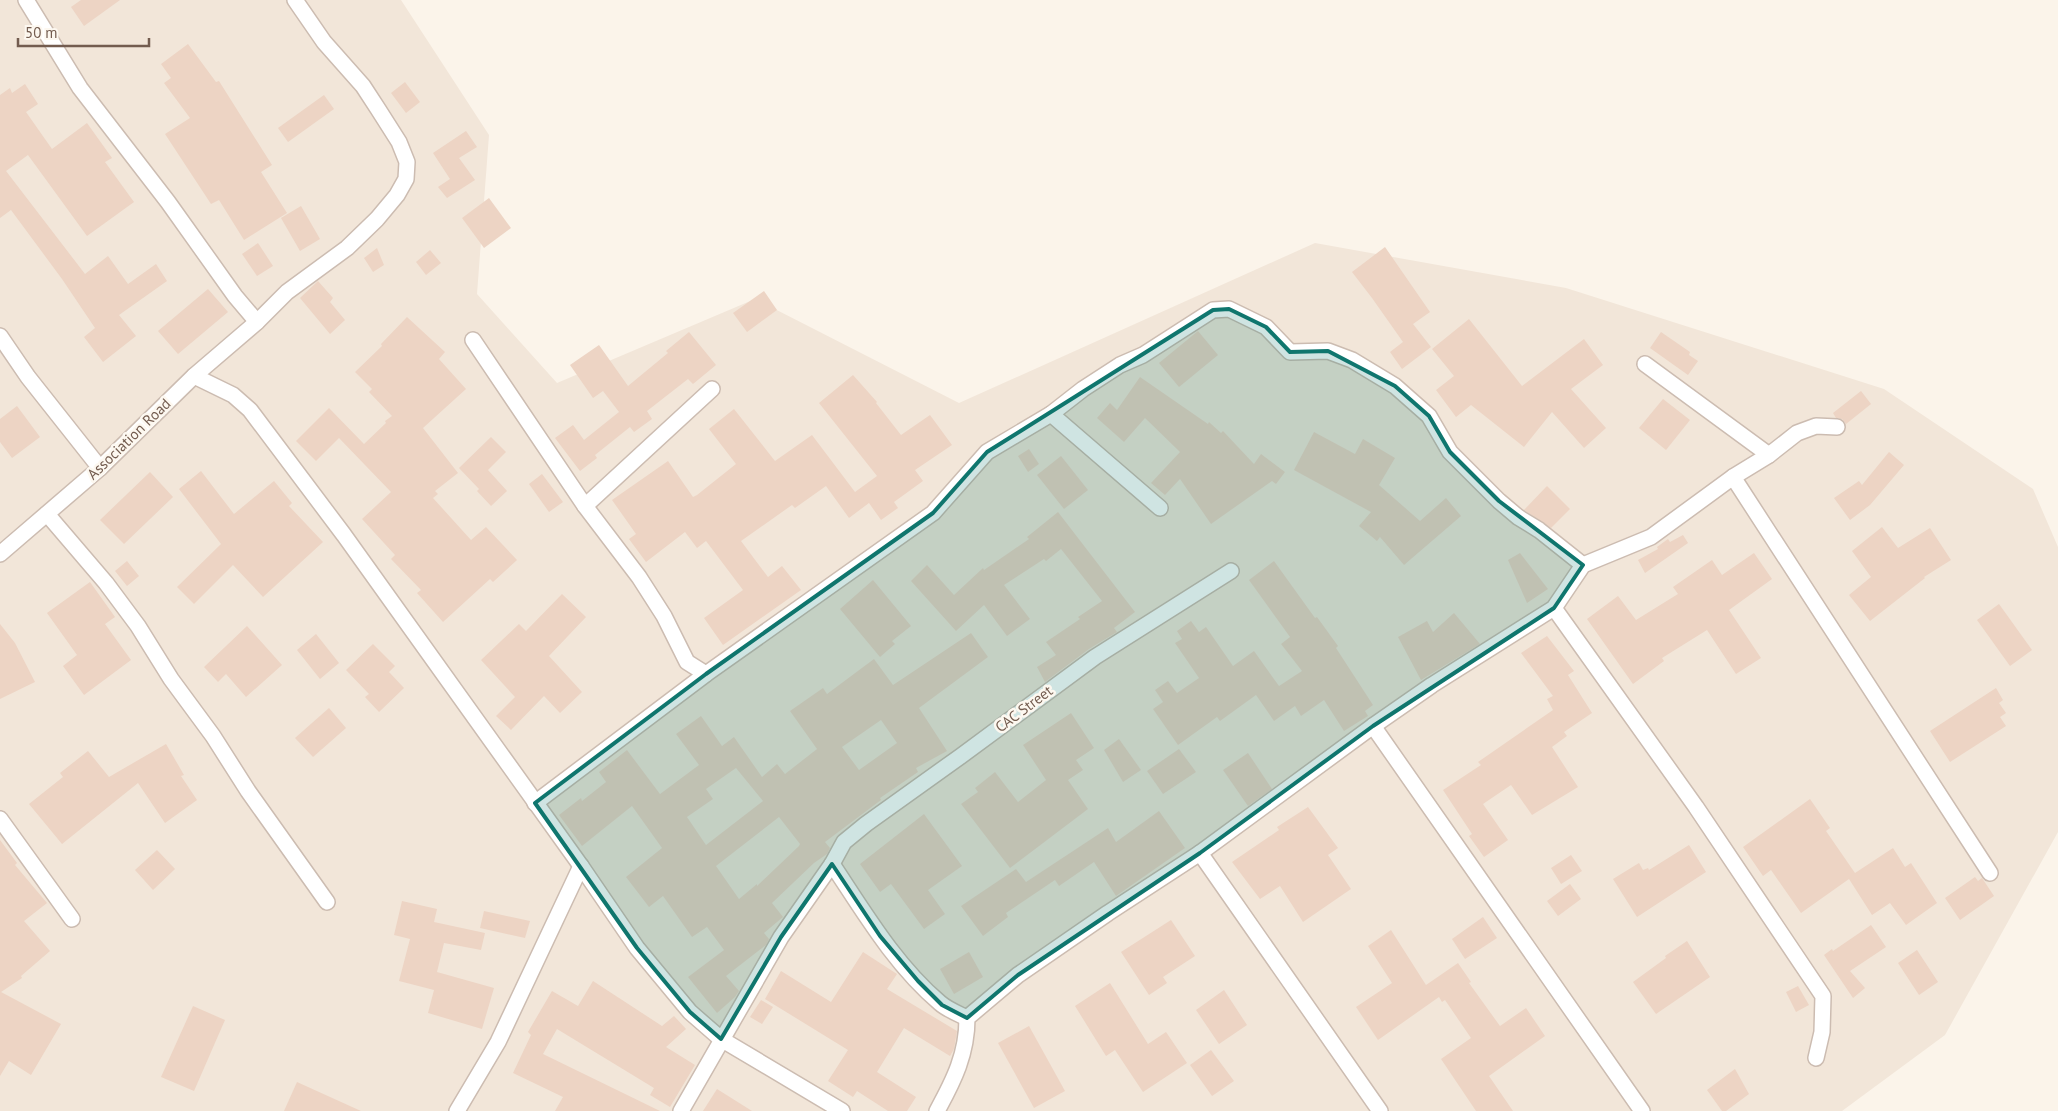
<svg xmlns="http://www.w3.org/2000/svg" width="2058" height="1111" font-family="'PT Sans',sans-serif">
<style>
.residential{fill:#f2e6d9}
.building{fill:#edd4c4;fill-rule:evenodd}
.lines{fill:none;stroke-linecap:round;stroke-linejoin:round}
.street-casing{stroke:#ccbcb1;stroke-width:18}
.street{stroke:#fff;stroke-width:15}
.marked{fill:#0f766e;fill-opacity:0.2;stroke:#0f766e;stroke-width:4;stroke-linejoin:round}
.labels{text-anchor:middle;stroke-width:5;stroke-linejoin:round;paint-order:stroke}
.street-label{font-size:15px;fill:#735c4f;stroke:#fdf8f0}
</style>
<rect width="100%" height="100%" fill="#fbf4ea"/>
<!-- residential -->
<polygon class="residential" points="0,0 401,0 489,135 477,294 557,383 755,299 959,403 1315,243 1566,288 1884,389 2033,489 2058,547 2058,832 1945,1035 1842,1111 0,1111"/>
<!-- building -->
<g class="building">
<polygon points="81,0 120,0 84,26 71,7"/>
<polygon points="188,44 216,82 219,81 272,165 261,172 287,213 244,240 219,200 211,204 165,134 190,118 164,83 171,78 161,64"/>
<polygon points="405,82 420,102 406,113 391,93"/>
<polygon points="25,84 38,104 26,112 52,149 87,123 112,158 105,162 134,202 87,236 28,155 6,171 85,274 108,256 128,284 156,264 167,281 119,315 136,336 103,362 84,337 95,328 62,279 11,210 0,218 0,95 10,88 12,93"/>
<polygon points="324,95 334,109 288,142 278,128"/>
<polygon points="466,131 477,147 459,158 475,180 447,198 438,187 450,179 433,153"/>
<polygon points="489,198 511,228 484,248 462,218"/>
<polygon points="301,206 320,239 300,251 281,218"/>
<polygon points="258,243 273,266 257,276 242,254"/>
<polygon points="1385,247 1430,312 1413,324 1431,347 1402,369 1390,352 1403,342 1372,298 1352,272"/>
<polygon points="377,248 384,265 373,272 364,258"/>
<polygon points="430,250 441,263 426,275 416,262"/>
<polygon points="318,281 333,298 330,302 345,320 330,334 300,298"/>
<polygon points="208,289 228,312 178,354 158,331"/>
<polygon points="764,291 777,310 747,332 733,313"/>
<polygon points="407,317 445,352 439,359 466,389 423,428 458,473 435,491 438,494 433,498 471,540 486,527 517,560 493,582 490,579 443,622 417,593 421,590 391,559 395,555 362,519 391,492 339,438 316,461 296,441 329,408 364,444 386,423 385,421 392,416 369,392 372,389 355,372 382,346 381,344"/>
<polygon points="1469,319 1522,386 1584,339 1603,365 1571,389 1606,428 1584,448 1552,412 1524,447 1471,405 1456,417 1436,390 1454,376 1432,349"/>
<polygon points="1198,331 1218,355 1179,387 1159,363"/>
<polygon points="689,332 716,365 693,384 688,379 647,411 652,419 634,432 630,427 595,455 597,458 580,471 555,438 573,425 584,440 619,412 603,391 593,398 570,365 599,345 628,386 668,353 666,351"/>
<polygon points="1661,332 1690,352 1689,355 1698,361 1688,375 1650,348"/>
<polygon points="853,375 877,402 876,403 901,435 930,415 952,445 915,470 923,481 894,502 898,508 881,520 869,503 849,518 826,486 795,508 792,505 741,541 768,577 782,566 801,590 723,645 704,618 743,590 706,541 697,548 685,532 646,562 629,539 636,534 612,500 668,461 693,497 697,495 736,464 709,429 734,409 775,461 812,435 855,492 877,476 819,403"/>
<polygon points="1140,377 1208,424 1209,422 1221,433 1223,431 1254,464 1261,454 1285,472 1276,484 1272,481 1211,524 1180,479 1165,495 1151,483 1180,452 1145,418 1124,442 1097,418 1110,403 1117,410"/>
<polygon points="1861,391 1871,404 1846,424 1842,419 1836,418 1833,413"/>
<polygon points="1663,399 1690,420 1666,450 1639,428"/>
<polygon points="17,406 40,437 12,458 0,442 0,419"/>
<polygon points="1314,432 1355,454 1363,439 1395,458 1379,485 1420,521 1446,498 1461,516 1404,565 1380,537 1377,541 1359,526 1371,512 1294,470"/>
<polygon points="491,437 506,452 488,470 507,491 491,506 477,491 479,489 459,468"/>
<polygon points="1029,449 1039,464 1028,472 1018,456"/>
<polygon points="1889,452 1904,465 1870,505 1850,520 1834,498 1859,481 1862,485"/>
<polygon points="1061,456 1088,490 1064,509 1037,475"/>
<polygon points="201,471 234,514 274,481 292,503 289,506 323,542 263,597 233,565 194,604 177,587 221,544 179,489"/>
<polygon points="150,472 173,497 124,544 100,520"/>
<polygon points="542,474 563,502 549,512 529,484"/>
<polygon points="1547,486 1570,509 1551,528 1524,510"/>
<polygon points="1058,512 1135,612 1114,628 1117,632 1089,649 1045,682 1037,667 1056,655 1046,642 1080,619 1078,617 1102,601 1061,549 1046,561 1044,559 1004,585 1030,619 1007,636 984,605 956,631 911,581 927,565 954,595 983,568 984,570 1029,539 1027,537"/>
<polygon points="1882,527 1898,548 1930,528 1951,560 1924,577 1925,578 1870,621 1849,595 1871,577 1852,551"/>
<polygon points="1683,535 1688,543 1645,573 1638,560 1658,549 1657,547 1668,539 1670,542"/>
<polygon points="1520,553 1548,589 1527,603 1508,560"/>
<polygon points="1754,553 1772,579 1729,610 1761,658 1736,674 1707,630 1662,658 1664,661 1633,684 1587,619 1618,596 1636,620 1678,594 1673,587 1712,560 1722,575"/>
<polygon points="127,561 139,576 127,586 115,571"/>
<polygon points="1274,561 1315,618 1317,617 1338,646 1336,648 1373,705 1365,711 1368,716 1344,731 1324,700 1301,716 1295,706 1274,721 1256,695 1220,721 1217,717 1178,745 1153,709 1163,702 1155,690 1168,681 1177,693 1199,678 1175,643 1182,639 1177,631 1191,621 1199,632 1206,627 1233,666 1254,651 1279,686 1302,671 1281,644 1290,637 1249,580"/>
<polygon points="873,580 911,626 892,641 895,644 880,657 840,609"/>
<polygon points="90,582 115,617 105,624 131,660 84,695 63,666 77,655 47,613"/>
<polygon points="562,594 586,617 549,656 582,692 560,713 544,696 511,730 496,716 515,697 481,660 519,624 526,631"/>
<polygon points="1999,604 2032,650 2010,666 1977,620"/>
<polygon points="1454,613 1480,644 1421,680 1398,637 1427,621 1433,632"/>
<polygon points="0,624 15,643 35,682 0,699"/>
<polygon points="247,626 282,665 246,697 226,674 218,682 204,667"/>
<path d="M 971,633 L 988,657 L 919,708 L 947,751 L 916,768 L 918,772 L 880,798 L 881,800 L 825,842 L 830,848 L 827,854 L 814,863 L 772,903 L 783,917 L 764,933 L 769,939 L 766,945 L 726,976 L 739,991 L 735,997 L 717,1013 L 688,977 L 724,950 L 707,927 L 692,937 L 663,896 L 649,907 L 626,877 L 662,848 L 632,806 L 582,846 L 559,815 L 581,798 L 582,801 L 606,782 L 599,772 L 627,750 L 660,794 L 699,765 L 676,734 L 701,716 L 722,746 L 734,737 L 762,777 L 777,764 L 785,774 L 817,749 L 790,711 L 823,688 L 827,694 L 874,659 L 893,685 ZM 881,720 L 897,743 L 859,770 L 842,747 ZM 736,768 L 763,801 L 706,845 L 687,817 L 713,799 L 706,789 ZM 779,817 L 800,844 L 799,846 L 757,886 L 757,884 L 739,899 L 716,866 Z"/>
<polygon points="316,634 339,663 320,679 297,650"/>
<polygon points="1547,636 1574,671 1568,675 1592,713 1564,732 1567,736 1552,747 1578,787 1532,815 1511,785 1483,804 1508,840 1484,857 1469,836 1472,834 1443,790 1481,765 1478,762 1553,710 1547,699 1553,696 1521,653"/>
<polygon points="373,644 395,666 389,672 404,688 379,712 365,697 369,694 346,670"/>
<polygon points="1996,688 2003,700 1999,703 2006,713 2000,717 2006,726 1950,762 1930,731"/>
<polygon points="329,708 346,728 313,757 295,738"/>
<polygon points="1071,713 1094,748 1076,760 1083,770 1068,780 1088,809 1010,868 961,804 978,792 975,788 995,772 1018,802 1046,780 1023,745"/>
<polygon points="1119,739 1141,770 1123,782 1104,750"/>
<polygon points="166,744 184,775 181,776 197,800 165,823 138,783 62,844 29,804 63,777 60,773 88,751 109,777"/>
<polygon points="1179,749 1196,772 1163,794 1147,771"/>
<polygon points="1248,753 1272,789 1248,806 1223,770"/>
<polygon points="1810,799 1830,828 1826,831 1855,873 1893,848 1905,867 1911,863 1937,903 1906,925 1890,903 1872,915 1849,879 1801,913 1771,870 1763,876 1743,847"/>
<polygon points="1308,807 1338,848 1328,855 1351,889 1303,922 1280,886 1260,899 1232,862 1279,830 1277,827"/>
<polygon points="1159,811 1185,848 1116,896 1094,862 1059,886 1055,880 1006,913 1008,917 983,936 961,906 1016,869 1026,882 1108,828 1116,842"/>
<polygon points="924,814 962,866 928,890 945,914 924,929 891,884 880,892 860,864"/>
<polygon points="0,840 17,863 15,865 47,903 24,921 50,951 21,976 22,978 1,992 61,1024 31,1075 9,1061 0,1076"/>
<polygon points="1689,845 1706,872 1637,917 1613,879 1639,863 1643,870 1648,868 1649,870"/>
<polygon points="157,850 175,869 153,890 135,870"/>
<polygon points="1571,855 1582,871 1561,884 1551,868"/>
<polygon points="1975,877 1978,881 1982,878 1994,896 1960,920 1945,898"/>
<polygon points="1570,884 1581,899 1558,916 1547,901"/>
<polygon points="402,901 437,909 434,922 485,933 481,950 444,943 437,972 494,988 482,1029 428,1013 434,990 399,981 410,939 394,935"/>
<polygon points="484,911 530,921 525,938 480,928"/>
<polygon points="1483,917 1497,938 1465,959 1452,939"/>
<polygon points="1171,920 1195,956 1163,977 1167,983 1149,995 1121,952"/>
<polygon points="1871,925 1886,947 1850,971 1865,988 1853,998 1824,955 1832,949 1833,951"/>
<polygon points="1391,930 1426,985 1458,963 1471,982 1469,983 1500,1026 1526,1008 1545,1036 1489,1076 1513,1111 1476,1111 1441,1059 1471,1038 1445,1000 1442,1002 1439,997 1378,1040 1356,1007 1392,983 1368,946"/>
<polygon points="1687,941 1710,977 1656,1014 1633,982 1666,958 1665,956"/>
<polygon points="1917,950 1938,982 1919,995 1898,963"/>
<polygon points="863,952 897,974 887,989 957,1031 954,1049 950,1056 904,1028 877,1072 916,1097 907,1111 888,1111 857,1091 853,1097 828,1081 848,1050 765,999 781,971 831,1002"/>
<polygon points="969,952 983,977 954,994 940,969"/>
<polygon points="593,981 662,1026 674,1016 686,1029 666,1047 695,1065 670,1107 650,1095 654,1088 557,1029 543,1054 660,1111 555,1111 563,1097 513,1073 531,1035 528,1032 552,991 578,1006"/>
<polygon points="1110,983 1148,1044 1166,1032 1187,1063 1143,1092 1115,1050 1106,1056 1075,1006"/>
<polygon points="1798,986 1809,1005 1796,1012 1786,992"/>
<polygon points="1224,990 1247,1025 1219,1044 1196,1010"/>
<polygon points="761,1000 773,1007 762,1024 750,1017"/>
<polygon points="193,1006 225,1020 194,1091 161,1077"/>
<polygon points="1029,1026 1065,1091 1034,1108 998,1043"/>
<polygon points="1211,1050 1234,1081 1212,1096 1190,1065"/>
<polygon points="1735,1069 1749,1094 1726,1111 1722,1111 1707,1090"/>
<polygon points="297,1082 361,1111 284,1111"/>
<polygon points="717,1089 752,1111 703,1111"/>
</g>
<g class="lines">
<!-- street casing -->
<g class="street-casing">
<g id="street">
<polyline points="26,0 80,88 168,202 235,296 257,322"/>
<polyline points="0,336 28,377 100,468"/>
<polyline points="473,340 585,506 639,577 664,616 687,662 706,674"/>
<polyline points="1645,364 1769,455"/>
<polyline points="194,376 233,395 250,410 344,535 581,866 637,948 690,1012 721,1039 842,1111"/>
<polyline points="1051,414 1160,508"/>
<polyline points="1733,477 1990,873"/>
<polyline points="585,506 712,389"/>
<polyline points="47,514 106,583 138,626 171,679 213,736 248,791 327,902"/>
<polyline points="0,554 100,468 194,376 257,322 287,292 347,248 377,219 397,195 406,179 407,162 399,142 378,109 363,86 324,42 295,0"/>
<polyline points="1554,608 1696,807 1823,996 1822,1032 1816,1058"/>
<polyline points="1373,726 1642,1111"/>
<polyline points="535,803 706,674 933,513 987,452 1051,414 1083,389 1120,365 1143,355 1213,310 1229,309 1266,327 1290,352 1328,351 1352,360 1395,386 1429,416 1450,452 1499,501 1518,517 1539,530 1583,565"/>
<polyline points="0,819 72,919"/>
<polyline points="1200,853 1380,1111"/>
<path d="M 832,864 C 864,912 895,965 940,1003 C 948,1010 959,1014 967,1018"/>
<polyline points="457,1111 498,1042 581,866"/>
<polyline points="681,1111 781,937 832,864 844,842 866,824 961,756 1095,657 1231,571"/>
<path d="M 937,1111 C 954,1080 967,1054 967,1018 L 1018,975 L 1108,913 L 1200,853 L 1373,726 L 1432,685 L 1554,608 L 1583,565 L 1651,537 L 1733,477 L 1769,455 L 1797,433 L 1816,426 L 1837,427"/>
</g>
</g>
<!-- street -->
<use href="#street" class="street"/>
</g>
<!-- marked area -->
<path class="marked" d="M 1229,309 L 1266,327 L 1290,352 L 1328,351 L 1395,386 L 1429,416 L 1450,452 L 1499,501 L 1583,565 L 1554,608 L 1373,726 L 1200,853 L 1018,975 L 967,1018 L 942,1005 L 918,981 L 880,936 L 832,864 L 781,937 L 721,1039 L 690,1012 L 637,948 L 535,803 L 706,674 L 933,513 L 987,452 L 1213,310 Z"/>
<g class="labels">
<!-- street labels -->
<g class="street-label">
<text transform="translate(129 439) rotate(-44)" y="5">Association Road</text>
<text transform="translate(1024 709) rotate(-37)" y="5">CAC Street</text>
</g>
</g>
<!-- scale -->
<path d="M18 38v8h131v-8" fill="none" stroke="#735c4f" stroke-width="2.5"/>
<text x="25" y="38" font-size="15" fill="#735c4f" stroke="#fdf8f0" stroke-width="4" paint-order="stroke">50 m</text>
</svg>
